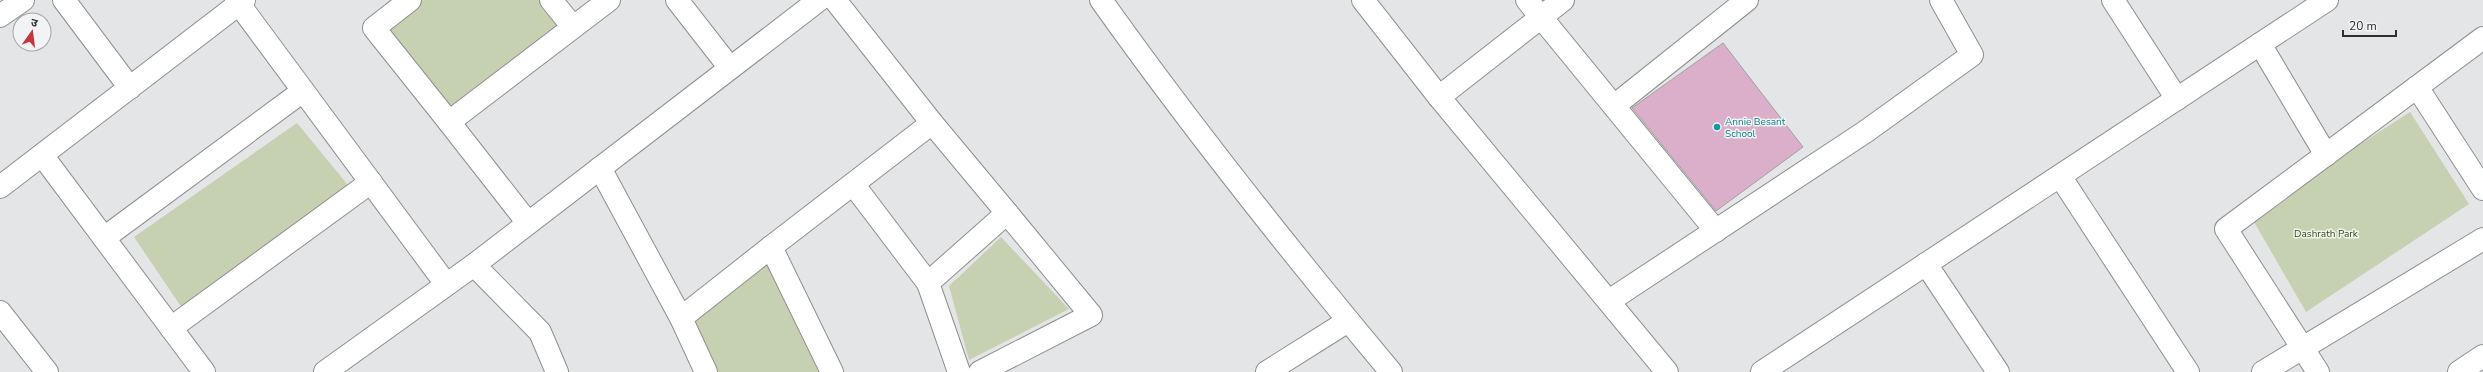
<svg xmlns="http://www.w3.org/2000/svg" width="2483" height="372" font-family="'Nunito Sans','Noto Sans Devanagari',sans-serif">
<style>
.green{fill:#c6d1b2}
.building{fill:#dbaeca;stroke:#a1a0a1}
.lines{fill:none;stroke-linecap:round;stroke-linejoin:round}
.minor-casing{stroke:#8e8f90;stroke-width:24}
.minor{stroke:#fff;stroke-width:22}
.culture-dot{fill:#0f9aa8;stroke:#f1f3f4;stroke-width:1.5}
.labels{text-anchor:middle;stroke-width:3;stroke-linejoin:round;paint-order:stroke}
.culture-label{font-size:10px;fill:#0d838f;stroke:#f1f3f4;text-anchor:start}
.park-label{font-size:10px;fill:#3b4c02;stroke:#f1f3f4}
</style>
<rect width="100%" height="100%" fill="#e4e5e7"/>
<!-- green -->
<g class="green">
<polygon points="423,0 540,0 559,24 449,111 384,29"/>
<polygon points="2410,112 2469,204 2306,312 2250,215"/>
<polygon points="297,123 352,190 182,308 134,237"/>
<polygon points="1001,237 1069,309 969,360 949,286"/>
<polygon points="768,260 824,372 714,372 690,319"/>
</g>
<!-- building -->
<polygon class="building" points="1723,43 1803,147 1716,211 1632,108"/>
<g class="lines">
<!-- minor casing -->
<g class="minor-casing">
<g id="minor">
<polyline points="64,0 130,88"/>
<polyline points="236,0 446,284"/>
<polyline points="410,0 374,28 449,122"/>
<polyline points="551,0 573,27"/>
<polyline points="677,0 730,68"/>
<polyline points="835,0 932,123"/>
<path d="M 1101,0 C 1192,128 1290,251 1391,372"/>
<polyline points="1363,0 1439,97 1667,372"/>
<polyline points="1527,0 1716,231"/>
<polyline points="2113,0 2177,99"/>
<polyline points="0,16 23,0"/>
<polyline points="2260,44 2326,155"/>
<polyline points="2417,87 2483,189"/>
<polyline points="1439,97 1563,0"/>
<polyline points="1614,106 1747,0"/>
<polyline points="42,155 204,372"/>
<polyline points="600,168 681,318"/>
<polyline points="2060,176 2188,372"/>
<polyline points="853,184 928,283"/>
<polyline points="0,187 244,0"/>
<polyline points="528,223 449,122 609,0"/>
<polyline points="104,238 303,91"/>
<polyline points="771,247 932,123 1007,213"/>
<polyline points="1926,264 1998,372"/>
<polyline points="474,265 540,332 557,372"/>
<polyline points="1609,301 1865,132 1972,55 1941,0"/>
<polyline points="0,312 47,372"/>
<polyline points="171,328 371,182"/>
<polyline points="325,372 474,265 819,0"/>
<polyline points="706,372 681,318 771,247 832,372"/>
<polyline points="959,372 928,283 1007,213 1091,315 980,372"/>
<polyline points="1267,372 1348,321"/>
<polyline points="1762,372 2327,0"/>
<polyline points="2263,372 2483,239"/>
<polyline points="2318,372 2226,229 2483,38"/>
<polyline points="2459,372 2483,356"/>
</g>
</g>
<!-- minor -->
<use href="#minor" class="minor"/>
</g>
<!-- markers -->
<circle class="culture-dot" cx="1717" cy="127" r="4"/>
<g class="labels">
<!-- culture labels -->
<g class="culture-label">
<text x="1725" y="125">Annie Besant<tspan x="1725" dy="12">School</tspan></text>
</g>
<!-- park labels -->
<g class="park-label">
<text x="2326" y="237">Dashrath Park</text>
</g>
</g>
<!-- north arrow -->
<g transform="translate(32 32) rotate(14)"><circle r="19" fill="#f1f3f4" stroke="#a3a5a6"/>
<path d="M0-3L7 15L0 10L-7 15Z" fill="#c6373d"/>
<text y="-6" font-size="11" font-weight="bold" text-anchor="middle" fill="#2f2f30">उ</text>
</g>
<!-- scale -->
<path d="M2343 30v6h53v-6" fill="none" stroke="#2f2f30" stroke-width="2"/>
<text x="2349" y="30" font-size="12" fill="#2f2f30" stroke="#f1f3f4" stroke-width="3" paint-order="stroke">20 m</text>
</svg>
